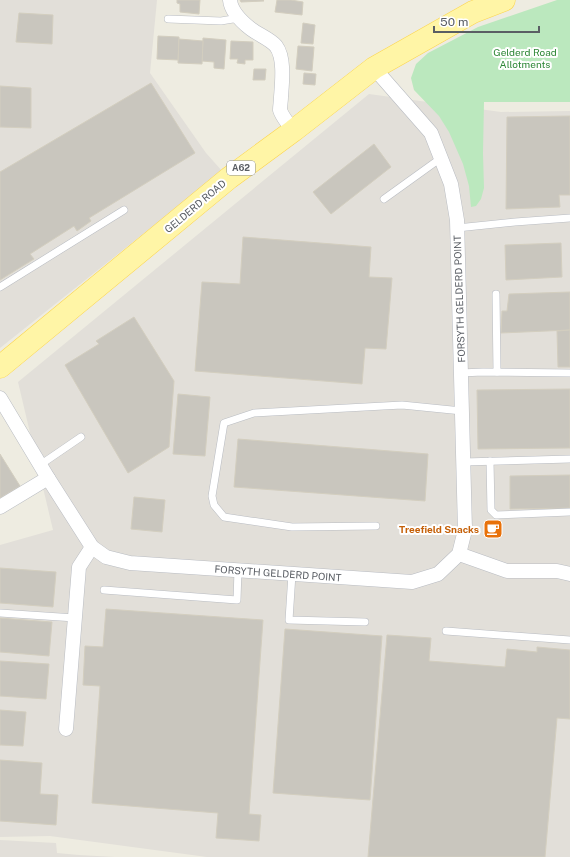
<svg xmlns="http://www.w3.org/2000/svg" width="570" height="857" font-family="'Public Sans',sans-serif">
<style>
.industrial{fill:#e2dfd9}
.green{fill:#bbe8be}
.building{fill:#c9c6be;stroke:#d3cebf}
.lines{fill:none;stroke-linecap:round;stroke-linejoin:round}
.service-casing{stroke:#b9bcc2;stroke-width:8}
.minor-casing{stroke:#b9bcc2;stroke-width:15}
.primary-casing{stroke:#fdd54c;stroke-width:23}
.service{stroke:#fff;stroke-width:7}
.minor{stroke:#fff;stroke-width:14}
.primary{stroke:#fff5a6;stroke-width:22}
.labels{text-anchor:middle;stroke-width:4;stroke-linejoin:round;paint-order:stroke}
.shield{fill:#fff;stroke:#8c8e92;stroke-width:1}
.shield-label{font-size:9px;font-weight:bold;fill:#5a5e64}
.park-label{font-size:10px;fill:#2e8737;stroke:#fff}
.street-label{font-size:10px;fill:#5a5e64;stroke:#fff}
.food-label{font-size:10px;font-weight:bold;fill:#c56008;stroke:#fff;text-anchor:end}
</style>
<rect width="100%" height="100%" fill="#eeece1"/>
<!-- industrial -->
<g class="industrial">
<polygon points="0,0 157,0 150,73 206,153 222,171 0,348"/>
<polygon points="369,94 501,112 570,111 570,857 207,857 50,836 0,837 0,545 53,530 18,382"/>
<polygon points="0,840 56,843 57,853 79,855 115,857 0,857"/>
</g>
<!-- green -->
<polygon class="green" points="557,0 570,0 570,102 484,102 483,153 484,188 481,199 476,206 471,207 469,186 463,164 449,132 439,116 414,90 411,78 416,64 428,53 478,27"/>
<!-- building -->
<g class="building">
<polygon points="177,0 200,0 199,14 180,12 180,4 177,3"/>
<polygon points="240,0 263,0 264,1 241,2"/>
<polygon points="277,0 291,0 303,2 302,15 275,12"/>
<polygon points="19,13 53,15 52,44 16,42"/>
<polygon points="303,23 315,25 313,44 301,43"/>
<polygon points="158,36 179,37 178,60 157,59"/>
<polygon points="203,38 226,40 224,69 214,68 214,62 202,61"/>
<polygon points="179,39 203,41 202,64 178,63"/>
<polygon points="231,41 253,42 253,60 245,60 245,64 237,63 238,59 230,59"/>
<polygon points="298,46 314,47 312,71 296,69"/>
<polygon points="254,69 266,69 265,80 253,80"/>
<polygon points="304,73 316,74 315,85 303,84"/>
<polygon points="151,83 195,153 89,218 91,221 77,231 74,226 30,254 34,259 0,280 0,172"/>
<polygon points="0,86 31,88 31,128 0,127"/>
<polygon points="570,116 570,195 559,195 560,207 506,209 507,117"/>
<polygon points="374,144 391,167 331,214 313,192"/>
<polygon points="243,237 371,247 369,277 392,278 386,349 365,348 362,384 195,371 202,282 240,284"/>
<polygon points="561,243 562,277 506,280 505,245"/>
<polygon points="570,292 570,330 501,333 502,311 507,311 509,294"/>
<polygon points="134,317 174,381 169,447 128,473 65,365 99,344 96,341"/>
<polygon points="570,330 570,367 558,367 557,331"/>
<polygon points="570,389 570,448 478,449 477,390"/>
<polygon points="178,394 210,397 205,456 173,454"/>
<polygon points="238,439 428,454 425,501 234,487"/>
<polygon points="0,454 20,486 0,498"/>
<polygon points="570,475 570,508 510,509 510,476"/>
<polygon points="134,497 165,500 162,532 131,529"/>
<polygon points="0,568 56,572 53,607 0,603"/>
<polygon points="106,609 263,620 249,814 261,815 259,841 216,838 218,813 92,803 100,686 83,685 85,646 103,647"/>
<polygon points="0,618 52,622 49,656 0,652"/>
<polygon points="285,629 382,636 370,800 273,793"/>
<polygon points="387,635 431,638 429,661 505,667 507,649 537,652 537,647 570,650 570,719 557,718 545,857 368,857"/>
<polygon points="0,661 49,664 46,699 0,696"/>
<polygon points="0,710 26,712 23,746 0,745"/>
<polygon points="0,760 42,763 40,794 58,795 56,825 0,821"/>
</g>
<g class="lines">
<!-- service casing -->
<g class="service-casing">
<g id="service">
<polyline points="168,19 221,21 239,18"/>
<polyline points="384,199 441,158"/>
<polyline points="457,228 515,222 570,218"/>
<polyline points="0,287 124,210"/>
<polyline points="496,294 497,372"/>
<polyline points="461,373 483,372 570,373"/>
<polyline points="490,461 491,510 496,515 570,512"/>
<polyline points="463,462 570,459"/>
<polyline points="40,465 81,437"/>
<polyline points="376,526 292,527 224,517 214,505 212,496 224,423 254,413 402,405 462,411"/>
<polyline points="292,574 289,620 365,622"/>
<polyline points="104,590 237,600 238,570"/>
<polyline points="0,613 75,618"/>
<polyline points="446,631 570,640"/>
</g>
</g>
<!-- minor casing -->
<g class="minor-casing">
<g id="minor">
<path d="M 230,0 C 231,11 242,22 251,29 C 259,35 270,39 276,46 C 285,58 282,83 281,97 C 281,101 280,106 280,110 C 282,117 289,124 293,131"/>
<polyline points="0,398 48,478 92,547 106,557 130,563 412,582 438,574 459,554 465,530 457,220 451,184 431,133 374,68"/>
<polyline points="0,507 48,478"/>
<polyline points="459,554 507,571 557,571 570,574"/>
<polyline points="66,729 79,567 92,547"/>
</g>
</g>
<!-- primary casing -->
<g class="primary-casing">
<polyline id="primary" points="0,367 229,178 293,131 374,68 473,12 504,0"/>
</g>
<!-- service -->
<use href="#service" class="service"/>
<!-- minor -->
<use href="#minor" class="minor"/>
<!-- primary -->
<use href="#primary" class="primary"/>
</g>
<!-- icons -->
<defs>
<g id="cafe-square" transform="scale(1)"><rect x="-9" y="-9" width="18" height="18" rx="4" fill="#e8710a" stroke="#fff"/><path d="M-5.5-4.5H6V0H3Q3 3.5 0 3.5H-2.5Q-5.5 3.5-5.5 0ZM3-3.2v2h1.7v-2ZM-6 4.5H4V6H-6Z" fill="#fff"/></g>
</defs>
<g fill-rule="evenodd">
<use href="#cafe-square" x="493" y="529"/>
</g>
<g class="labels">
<!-- shield labels -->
<rect class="shield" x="227" y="161" width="28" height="14" rx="3"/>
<g class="shield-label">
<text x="241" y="171">A62</text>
</g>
<!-- park labels -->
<g class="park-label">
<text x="525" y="56">Gelderd Road<tspan x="525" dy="12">Allotments</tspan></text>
</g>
<!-- street labels -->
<g class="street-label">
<text transform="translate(195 206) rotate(-40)" y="4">GELDERD ROAD</text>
<text transform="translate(459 299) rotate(-92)" y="4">FORSYTH GELDERD POINT</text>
<text transform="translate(278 573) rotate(4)" y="4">FORSYTH GELDERD POINT</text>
</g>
<!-- food labels -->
<g class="food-label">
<text x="479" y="533">Treefield Snacks</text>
</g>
</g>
<!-- scale -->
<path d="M434 26v6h105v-6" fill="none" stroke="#5a5e64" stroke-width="2"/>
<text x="440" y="26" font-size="12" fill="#5a5e64" stroke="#ffffff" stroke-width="3" paint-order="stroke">50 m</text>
</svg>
